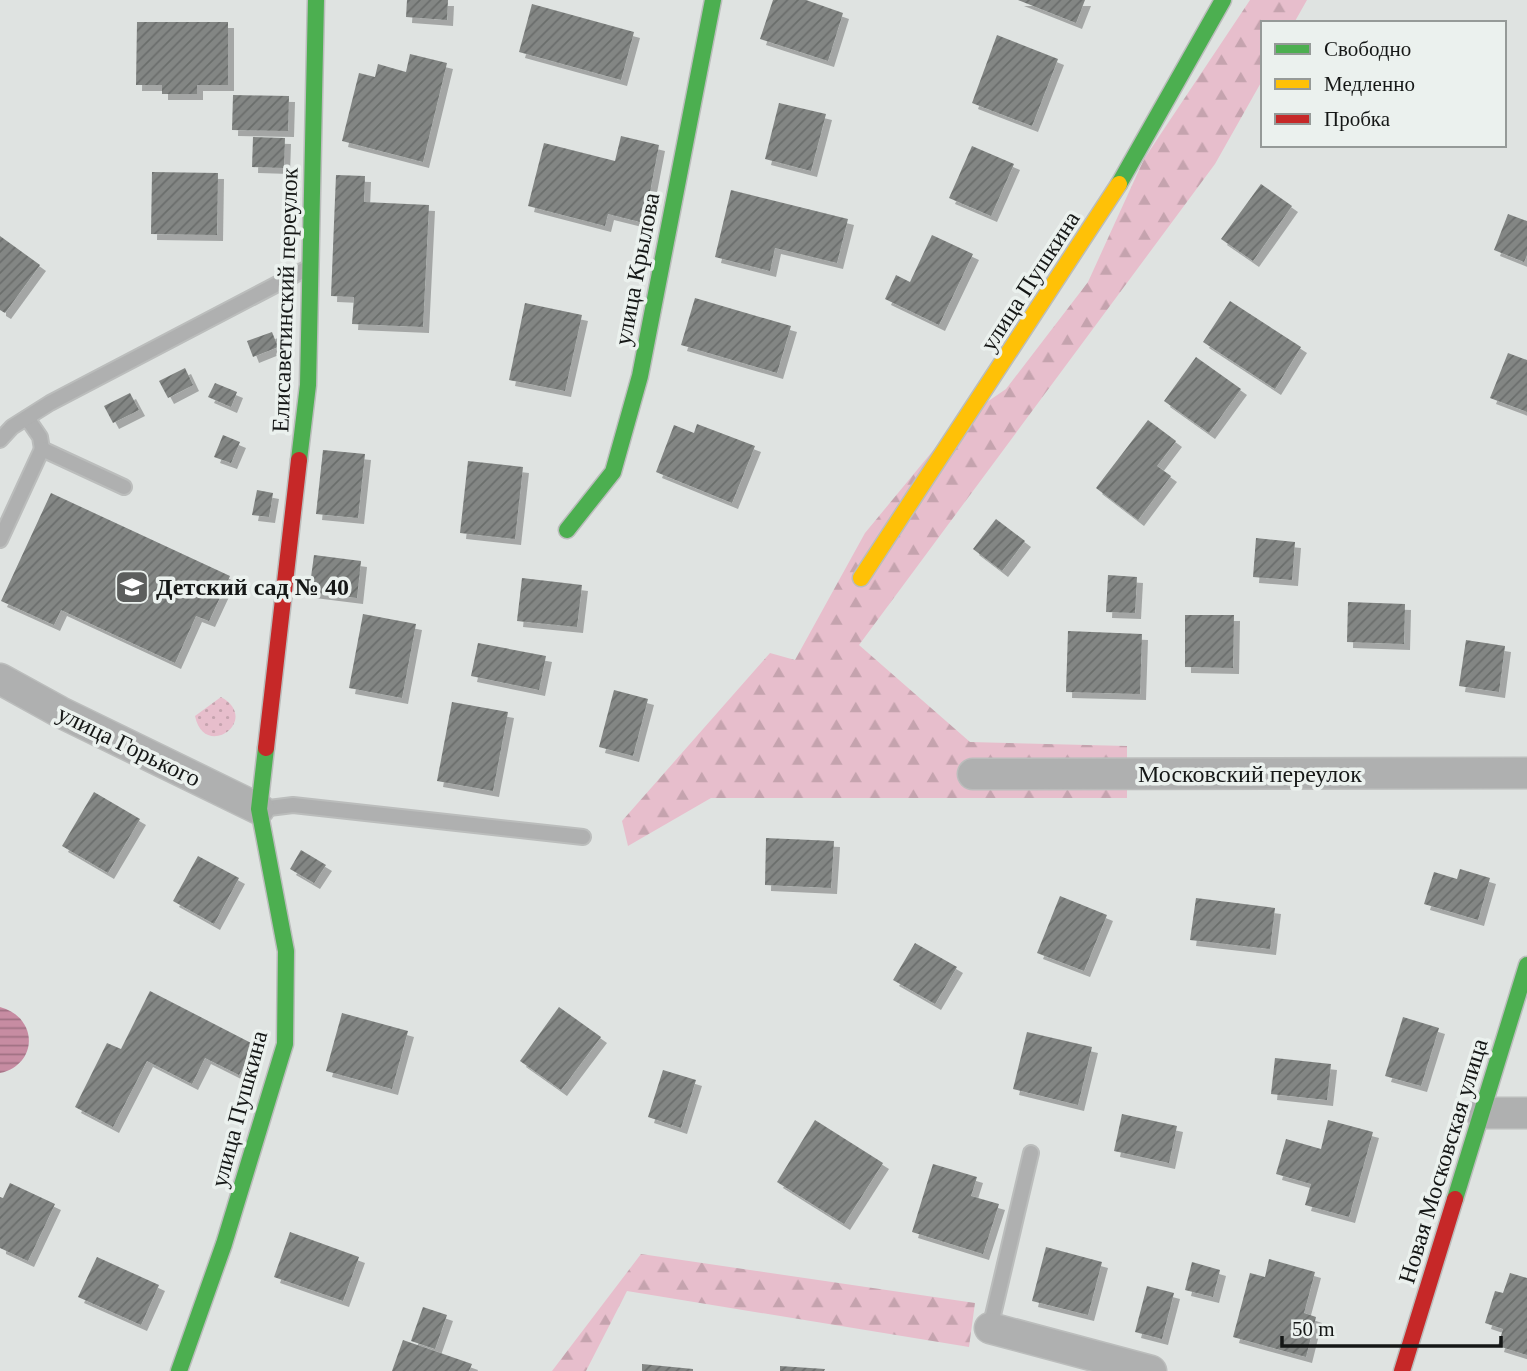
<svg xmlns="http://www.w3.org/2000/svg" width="1527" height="1371" font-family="'Times New Roman',serif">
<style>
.forest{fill:url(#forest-firs)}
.park{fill:url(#park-dots)}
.water{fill:url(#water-rules)}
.building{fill:url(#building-hatch);filter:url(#shadow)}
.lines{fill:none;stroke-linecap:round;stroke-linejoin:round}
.lane-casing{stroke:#bbbdbc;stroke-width:18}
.street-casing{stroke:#bbbdbc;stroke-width:33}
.fast-casing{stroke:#bbbdbc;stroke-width:19}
.slow-casing{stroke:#bbbdbc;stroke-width:19}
.jam-casing{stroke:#bbbdbc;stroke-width:19}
.lane{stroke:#afb0b0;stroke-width:14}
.street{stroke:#afb0b0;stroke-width:30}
.fast{stroke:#4caf50;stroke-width:16}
.slow{stroke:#ffc107;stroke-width:16}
.jam{stroke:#c62828;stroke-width:16}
.labels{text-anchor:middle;stroke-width:7;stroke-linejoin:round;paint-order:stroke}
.street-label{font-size:24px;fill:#151716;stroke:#ebf1ee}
.poi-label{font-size:24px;font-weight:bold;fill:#151716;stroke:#ebf1ee;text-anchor:start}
</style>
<defs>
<pattern id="forest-firs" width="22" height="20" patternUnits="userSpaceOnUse" patternTransform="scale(1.75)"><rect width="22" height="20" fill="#e7becc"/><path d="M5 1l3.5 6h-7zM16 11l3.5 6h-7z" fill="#c5a3ae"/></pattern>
<pattern id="park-dots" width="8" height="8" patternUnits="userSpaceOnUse" patternTransform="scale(1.75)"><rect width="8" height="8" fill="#e7becc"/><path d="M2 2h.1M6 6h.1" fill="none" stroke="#c5a3ae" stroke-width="1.8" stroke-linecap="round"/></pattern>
<pattern id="water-rules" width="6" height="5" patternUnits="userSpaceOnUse" patternTransform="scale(1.75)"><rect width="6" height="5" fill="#c78ca2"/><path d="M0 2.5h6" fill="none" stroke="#a07183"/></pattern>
<pattern id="building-hatch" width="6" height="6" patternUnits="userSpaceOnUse" patternTransform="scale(1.75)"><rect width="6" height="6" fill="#838684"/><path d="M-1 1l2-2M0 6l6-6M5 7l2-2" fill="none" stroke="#6a6d6b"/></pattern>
<filter id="shadow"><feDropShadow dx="6" dy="6" stdDeviation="0" flood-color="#0004"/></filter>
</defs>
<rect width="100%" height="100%" fill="#dfe3e1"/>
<!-- forest -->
<g class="forest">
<polygon points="1250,0 1307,0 1294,23 1263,23 1263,79 1215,164 859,645 970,742 1127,746 1127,798 711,798 628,846 622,821 770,653 795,660 865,533 955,424 1006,389 1088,282 1144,159"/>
<polygon points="641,1254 975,1303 969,1347 627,1291 586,1371 552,1371"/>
</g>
<!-- park -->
<path class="park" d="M 221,697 C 262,720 204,761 195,716 Z"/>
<!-- water -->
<path class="water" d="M 0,1007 C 38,1017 39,1064 0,1073 Z"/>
<!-- building -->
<g class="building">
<polygon points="407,0 448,0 447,20 406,17"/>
<polygon points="773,0 806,0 843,13 828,61 760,39"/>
<polygon points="1018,0 1085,0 1076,23"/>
<polygon points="532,4 634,32 621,80 519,52"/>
<polygon points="137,22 228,22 228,85 197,85 197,94 162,94 162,85 136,85"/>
<polygon points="997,35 1058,59 1032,126 972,103"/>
<polygon points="410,54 447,63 423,162 342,141 359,73 375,77 378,64 406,72"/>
<polygon points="233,95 289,96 288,131 232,130"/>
<polygon points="779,103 826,114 811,171 765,159"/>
<polygon points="621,136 659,145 644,223 608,214 605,226 528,206 544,143 615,161"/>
<polygon points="253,137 285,138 284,168 252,167"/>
<polygon points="972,146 1014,164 991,216 949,198"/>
<polygon points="152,172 218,173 217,235 151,234"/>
<polygon points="336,175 365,176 364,202 429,205 423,327 352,324 354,297 331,296"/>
<polygon points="1261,184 1292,206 1253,261 1221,239"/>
<polygon points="731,190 848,219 837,263 775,248 770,271 715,257"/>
<polygon points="1508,214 1527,221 1527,255 1524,262 1494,250"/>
<polygon points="932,235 973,254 939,325 885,299 896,275 910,282"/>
<polygon points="0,236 40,265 5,313 0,310"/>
<polygon points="695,298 791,326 777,373 681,345"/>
<polygon points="1230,301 1301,347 1275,389 1203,342"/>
<polygon points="525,303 582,315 565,391 509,380"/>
<polygon points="272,332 278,347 253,357 247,341"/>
<polygon points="1508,353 1527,360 1527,412 1490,398"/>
<polygon points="1196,357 1241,389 1209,433 1164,401"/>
<polygon points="185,368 193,385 168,398 159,381"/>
<polygon points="215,383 237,392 231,407 208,397"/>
<polygon points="130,393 139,410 113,423 104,406"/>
<polygon points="1148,420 1176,441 1157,466 1171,476 1138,520 1096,488"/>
<polygon points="697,424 755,446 732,503 656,472 674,425 694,433"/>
<polygon points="223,435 240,442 231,463 214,457"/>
<polygon points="323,450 365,454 358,518 316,514"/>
<polygon points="468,461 523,467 515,539 460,533"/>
<polygon points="257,490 273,493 269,517 252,515"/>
<polygon points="51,493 230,576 209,621 196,616 175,663 61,610 54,625 1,601"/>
<polygon points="996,519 1025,541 1002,571 973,549"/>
<polygon points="1256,538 1295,542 1292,580 1253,577"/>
<polygon points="314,555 361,561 357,598 309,592"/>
<polygon points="1108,575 1137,577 1135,613 1106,612"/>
<polygon points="522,578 582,585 577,627 517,621"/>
<polygon points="1348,602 1405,604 1404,644 1347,642"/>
<polygon points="363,614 416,624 402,698 349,688"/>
<polygon points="1185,615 1234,615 1233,668 1185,667"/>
<polygon points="1068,631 1142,634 1140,694 1066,692"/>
<polygon points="1466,640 1505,646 1499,692 1459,686"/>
<polygon points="478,643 546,656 539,690 471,676"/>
<polygon points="614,690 648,699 633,756 599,747"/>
<polygon points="452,702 508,712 493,791 437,781"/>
<polygon points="94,792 140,819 108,873 62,846"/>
<polygon points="766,838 834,841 831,888 765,885"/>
<polygon points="301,850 326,865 314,883 290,869"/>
<polygon points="198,856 239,878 214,924 173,901"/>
<polygon points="1460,869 1490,878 1478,920 1424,904 1434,872 1457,879"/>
<polygon points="1060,896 1107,915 1084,971 1037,953"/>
<polygon points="1196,898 1275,908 1270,949 1190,940"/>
<polygon points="915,943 957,967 935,1004 893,980"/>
<polygon points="150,991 255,1045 239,1075 205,1058 192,1084 147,1061 113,1127 75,1107 107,1043 121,1049"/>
<polygon points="559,1007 601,1037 561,1090 520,1061"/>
<polygon points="342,1013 408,1031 392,1089 326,1071"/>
<polygon points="1403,1017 1439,1028 1421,1086 1385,1076"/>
<polygon points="1027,1032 1092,1047 1078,1105 1013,1089"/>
<polygon points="1275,1058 1331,1064 1327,1100 1271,1094"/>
<polygon points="663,1070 696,1080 681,1128 648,1117"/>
<polygon points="1122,1114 1177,1126 1169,1163 1114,1151"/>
<polygon points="815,1120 883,1163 844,1224 777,1182"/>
<polygon points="1328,1120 1373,1132 1349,1217 1305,1205 1311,1184 1276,1174 1286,1139 1321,1149"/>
<polygon points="933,1164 977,1177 971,1196 999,1204 983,1254 912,1232"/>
<polygon points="10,1183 55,1204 28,1261 0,1248 0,1197 3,1198"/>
<polygon points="290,1232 359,1257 343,1301 274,1277"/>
<polygon points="1046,1247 1102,1262 1088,1315 1032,1301"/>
<polygon points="97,1257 159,1285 141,1325 78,1297"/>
<polygon points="1269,1259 1315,1272 1304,1313 1316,1317 1306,1357 1233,1337 1250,1273 1265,1277"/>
<polygon points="1192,1262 1220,1270 1213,1297 1185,1290"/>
<polygon points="1510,1273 1527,1278 1527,1355 1498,1346 1503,1329 1485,1323 1495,1291 1503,1293"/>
<polygon points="1147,1286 1174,1293 1162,1339 1135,1332"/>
<polygon points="423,1307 447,1315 435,1349 411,1341"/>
<polygon points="403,1340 472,1364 469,1371 392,1371"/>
<polygon points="642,1364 693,1369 693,1371 642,1371"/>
<polygon points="780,1366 825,1369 824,1371 780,1371"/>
</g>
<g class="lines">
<!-- lane casing -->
<g class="lane-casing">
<g id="lane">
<polyline points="27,418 40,437 42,449"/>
<polyline points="0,440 12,427 50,403 306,269"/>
<polyline points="0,540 42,449 124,487"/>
<polyline points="261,809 293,805 583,837"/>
<polyline points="990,1328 1031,1153"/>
</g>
</g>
<!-- street casing -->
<g class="street-casing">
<g id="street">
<polyline points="0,679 60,712 259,809"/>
<polyline points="973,774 1527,773"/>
<polyline points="1481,1113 1527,1113"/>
<polyline points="990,1328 1151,1371"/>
</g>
</g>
<!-- fast casing -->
<g class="fast-casing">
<g id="fast">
<polyline points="1119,184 1223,0"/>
<polyline points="299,460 308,385 316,0"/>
<polyline points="567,530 613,472 640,376 713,0"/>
<polyline points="1455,1199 1527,965"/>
<polyline points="179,1371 224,1244 285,1044 286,951 259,809 266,748"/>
</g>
</g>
<!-- slow casing -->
<g class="slow-casing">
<polyline id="slow" points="861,578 1119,184"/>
</g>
<!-- jam casing -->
<g class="jam-casing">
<g id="jam">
<polyline points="266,748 299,460"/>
<polyline points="1402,1371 1455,1199"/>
</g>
</g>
<!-- lane -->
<use href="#lane" class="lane"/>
<!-- street -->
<use href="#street" class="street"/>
<!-- fast -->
<use href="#fast" class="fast"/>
<!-- slow -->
<use href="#slow" class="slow"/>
<!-- jam -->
<use href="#jam" class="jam"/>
</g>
<!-- icons -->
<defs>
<g id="school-square" transform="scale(1.75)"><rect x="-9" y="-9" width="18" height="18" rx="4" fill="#5c5e5d" stroke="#ebf1ee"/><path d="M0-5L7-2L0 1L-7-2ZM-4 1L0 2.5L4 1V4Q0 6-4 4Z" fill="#fff"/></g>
</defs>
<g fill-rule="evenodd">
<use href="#school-square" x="132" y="587"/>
</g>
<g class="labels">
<!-- street labels -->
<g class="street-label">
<text transform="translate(637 269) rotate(-79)" y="8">улица Крылова</text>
<text transform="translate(1030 281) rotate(-57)" y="8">улица Пушкина</text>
<text transform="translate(285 300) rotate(-88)" y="8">Елисаветинский переулок</text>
<text transform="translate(129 746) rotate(26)" y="8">улица Горького</text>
<text x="1250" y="782">Московский переулок</text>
<text transform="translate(239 1109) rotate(-75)" y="8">улица Пушкина</text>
<text transform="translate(1443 1161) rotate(-73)" y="8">Новая Московская улица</text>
</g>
<!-- poi labels -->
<g class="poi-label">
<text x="156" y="595">Детский сад № 40</text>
</g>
</g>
<!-- legend -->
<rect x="1261" y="21" width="245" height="126" fill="#ebf1ee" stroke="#959a98" stroke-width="2"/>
<rect x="1275" y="44" width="35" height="10" fill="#4caf50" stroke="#959a98" stroke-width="2"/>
<text x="1324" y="56" font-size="21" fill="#151716">Свободно</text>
<rect x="1275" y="79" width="35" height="10" fill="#ffc107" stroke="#959a98" stroke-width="2"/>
<text x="1324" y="91" font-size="21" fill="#151716">Медленно</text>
<rect x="1275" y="114" width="35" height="10" fill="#c62828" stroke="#959a98" stroke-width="2"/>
<text x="1324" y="126" font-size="21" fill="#151716">Пробка</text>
<!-- scale -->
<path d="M1282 1336v10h219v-10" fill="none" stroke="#151716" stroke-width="3.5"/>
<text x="1292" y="1336" font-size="21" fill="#151716" stroke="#ebf1ee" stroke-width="5" paint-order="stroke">50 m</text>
</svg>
